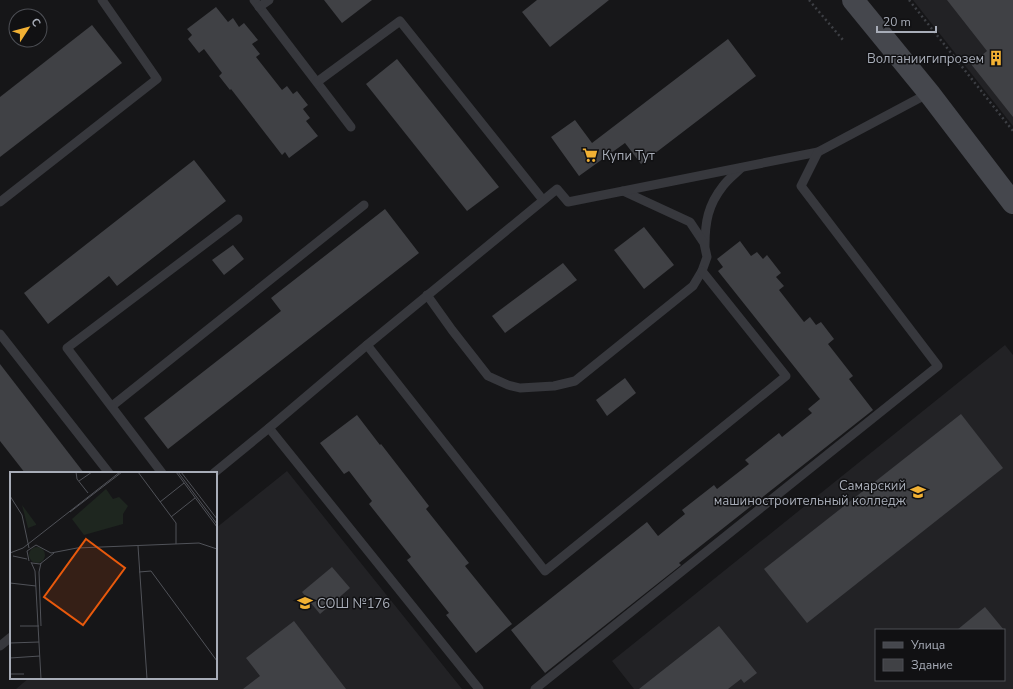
<svg xmlns="http://www.w3.org/2000/svg" width="1013" height="689" font-family="'Nunito Sans',sans-serif">
<style>
.built{fill:#222225;fill-rule:evenodd}
.building{fill:#404145}
.lines{fill:none;stroke-linecap:round;stroke-linejoin:round}
.path{stroke:#3d3f44;stroke-width:2.5;stroke-dasharray:2 3;stroke-linecap:butt}
.service{stroke:#37383d;stroke-width:9}
.secondary{stroke:#45474d;stroke-width:22}
.labels{text-anchor:middle;stroke-width:3;stroke-linejoin:round;paint-order:stroke}
.poi-label{font-size:13px;fill:#a8adb8;stroke:#111113;text-anchor:end}
.inset-road{fill:none;stroke:#505258;stroke-width:1}
.view{fill:#e8590c;fill-opacity:0.15;stroke:#e8590c;stroke-width:2}
.inset-edge{fill:none;stroke:#a8adb8;stroke-width:2}
</style>
<rect width="100%" height="100%" fill="#161618"/>
<!-- built -->
<g class="built">
<polygon points="913,0 1013,0 1013,126"/>
<path d="M 1005,345 L 1013,355 L 1013,689 L 634,689 L 612,661 ZM 876,630 L 1004,630 L 1004,680 L 876,680 Z"/>
<polygon points="287,471 462,689 16,689 29,678 216,678 216,528"/>
</g>
<!-- building -->
<g class="building">
<polygon points="324,0 372,0 342,23"/>
<polygon points="537,0 609,0 550,47 522,12"/>
<polygon points="947,0 1013,0 1013,117 971,64 987,51"/>
<polygon points="216,7 228,22 233,18 239,27 244,23 258,40 252,44 260,54 256,57 282,90 287,86 293,94 297,91 308,105 303,109 310,118 306,121 318,136 289,158 285,152 282,155 231,89 230,90 219,76 222,73 204,49 199,53 188,39 192,35 187,29"/>
<polygon points="92,25 122,63 0,157 0,97"/>
<polygon points="728,39 756,76 641,164 625,143 579,176 551,137 575,120 592,143"/>
<polygon points="397,59 499,187 467,211 366,84"/>
<polygon points="194,160 226,201 117,286 109,276 48,324 24,293"/>
<polygon points="385,209 419,253 168,449 144,418 281,311 271,298"/>
<polygon points="644,227 674,265 644,289 614,250"/>
<polygon points="740,241 751,256 757,252 763,259 767,255 781,273 776,277 784,286 779,290 804,322 810,317 816,325 821,322 834,339 828,344 853,376 849,379 873,410 679,563 681,565 545,673 511,630 647,522 658,536 685,514 682,510 714,485 717,489 749,464 745,460 779,433 782,437 812,413 808,409 820,399 718,271 723,267 717,259"/>
<polygon points="233,245 244,259 224,275 212,260"/>
<polygon points="563,263 577,280 505,333 492,316"/>
<polygon points="0,364 84,473 25,473 0,441"/>
<polygon points="625,378 636,393 607,416 596,400"/>
<polygon points="961,414 1003,468 807,623 764,569"/>
<polygon points="357,415 380,445 381,444 429,506 426,509 469,563 465,566 512,624 476,653 446,615 449,613 407,560 411,557 369,504 372,501 349,471 344,474 320,443"/>
<polygon points="332,567 350,588 320,614 302,592"/>
<polygon points="985,607 1004,630 957,630"/>
<polygon points="294,621 346,689 243,689 260,676 246,658"/>
<polygon points="719,626 757,673 744,683 741,679 728,689 639,689"/>
</g>
<g class="lines">
<!-- path -->
<g class="path">
<polyline points="809,0 843,40"/>
<polyline points="909,0 1013,131"/>
</g>
<!-- service -->
<g class="service">
<polyline points="254,0 351,127"/>
<polyline points="259,7 269,0"/>
<polyline points="317,82 400,21 543,200"/>
<polyline points="0,202 157,79 102,0"/>
<path d="M 705,245 C 705,222 708,205 723,186 C 728,179 735,174 741,168"/>
<polyline points="427,295 452,330 488,376 508,385 520,388 554,386 575,381 693,286 702,271 707,257 704,243 690,222 623,191"/>
<polyline points="0,334 109,473"/>
<polyline points="367,345 545,571 786,376 702,271"/>
<polyline points="112,406 364,205"/>
<polyline points="269,428 479,689"/>
<polyline points="162,473 67,348 238,219"/>
<polyline points="214,473 269,428 367,345 557,189 568,202 818,152 929,93"/>
<polyline points="0,646 11,637"/>
<polyline points="535,689 938,366 801,186 818,152"/>
</g>
<!-- secondary -->
<polyline class="secondary" points="853,0 929,93 1013,203"/>
</g>
<!-- icons -->
<defs>
<g id="building-bare" transform="scale(1.2)"><path d="M-4-6H4V6H1V3H-1V6H-4ZM-2.5-4.3h1.7v1.8h-1.7ZM.8-4.3h1.7v1.8H.8ZM-2.5-1h1.7V.8h-1.7ZM.8-1h1.7V.8H.8Z" fill="#f2b134" stroke="#111113" stroke-width="2.5" paint-order="stroke"/></g>
<g id="supermarket-bare" transform="scale(1.2)"><path d="M-6-5.5h2.5l.6 2H6L4.5 2H-2.5L-4.4-4H-6ZM-1.5 3.2a1.3 1.3 0 1 0 .1 0ZM3 3.2a1.3 1.3 0 1 0 .1 0Z" fill="#f2b134" stroke="#111113" stroke-width="2.5" paint-order="stroke"/></g>
<g id="university-bare" transform="scale(1.2)"><path d="M0-5L7-2L0 1L-7-2ZM-4 1L0 2.5L4 1V4Q0 6-4 4Z" fill="#f2b134" stroke="#111113" stroke-width="2.5" paint-order="stroke"/></g>
<g id="school-bare" transform="scale(1.2)"><path d="M0-5L7-2L0 1L-7-2ZM-4 1L0 2.5L4 1V4Q0 6-4 4Z" fill="#f2b134" stroke="#111113" stroke-width="2.5" paint-order="stroke"/></g>
</defs>
<g fill-rule="evenodd">
<use href="#building-bare" x="996" y="58"/>
<use href="#supermarket-bare" x="590" y="155"/>
<use href="#university-bare" x="918" y="492"/>
<use href="#school-bare" x="305" y="603"/>
</g>
<g class="labels">
<!-- poi labels -->
<g class="poi-label">
<text x="984" y="63">Волганиигипрозем</text>
<text x="602" y="160" text-anchor="start">Купи Тут</text>
<text x="906" y="490">Самарский<tspan x="906" dy="15">машиностроительный колледж</tspan></text>
<text x="317" y="608" text-anchor="start">СОШ №176</text>
</g>
</g>
<!-- overview -->
<g transform="translate(10 472)">
<rect width="207" height="207" fill="#161618"/>
<path d="M 96,17 L 103,27 L 109,25 L 118,34 L 113,42 L 113,52 L 74,63 L 62,47 ZM 12,33 L 26,52 L 26,53 L 18,56 ZM19 83a8 8 0 1 1 16 0a8 8 0 1 1-16 0Z" fill="#1e261f"/>
<path class="inset-road" d="M 66,0 L 67,7 L 78,21M 128,0 L 166,51 L 166,72M 166,0 L 207,55M 168,0 L 207,52M 171,0 L 207,47M 69,9 L 82,0M 0,24 L 12,43 L 19,76M 150,30 L 174,11M 60,40 L 112,0M 161,45 L 185,26M 128,74 L 137,207M 0,81 L 13,76 L 110,0M 3,84 L 17,87M 19,89 L 17,79 L 26,73 L 41,81 L 67,76 L 189,71 L 207,77M 21,90 L 25,99 L 31,207M 22,91 L 30,92 L 44,81M 31,91 L 29,100 L 31,154M 129,100 L 141,99 L 207,189M 0,111 L 26,114M 10,154 L 29,154M 0,171 L 29,170M 0,186 L 30,184M 0,202 L 14,202"/>
<path class="view" d="M 76,67 L 115,96 L 73,153 L 34,125 Z"/>
<rect width="207" height="207" class="inset-edge"/>
</g>
<!-- legend -->
<rect x="875" y="629" width="130" height="52" fill="#111113" stroke="#4d4f55"/>
<rect x="883" y="642" width="20" height="6" fill="#45474d" stroke="#4d4f55"/>
<text x="911" y="649" font-size="12" fill="#a8adb8">Улица</text>
<rect x="883" y="659" width="20" height="12" fill="#404145" stroke="#4d4f55"/>
<text x="911" y="669" font-size="12" fill="#a8adb8">Здание</text>
<!-- north arrow -->
<g transform="translate(28 28) rotate(54)"><circle r="19" fill="#111113" stroke="#4d4f55"/>
<path d="M0-3L7 15L0 10L-7 15Z" fill="#f2b134"/>
<text y="-6" font-size="11" font-weight="bold" text-anchor="middle" fill="#a8adb8">С</text>
</g>
<!-- scale -->
<path d="M877 26v6h59v-6" fill="none" stroke="#a8adb8" stroke-width="2"/>
<text x="883" y="26" font-size="12" fill="#a8adb8" stroke="#111113" stroke-width="3" paint-order="stroke">20 m</text>
</svg>
